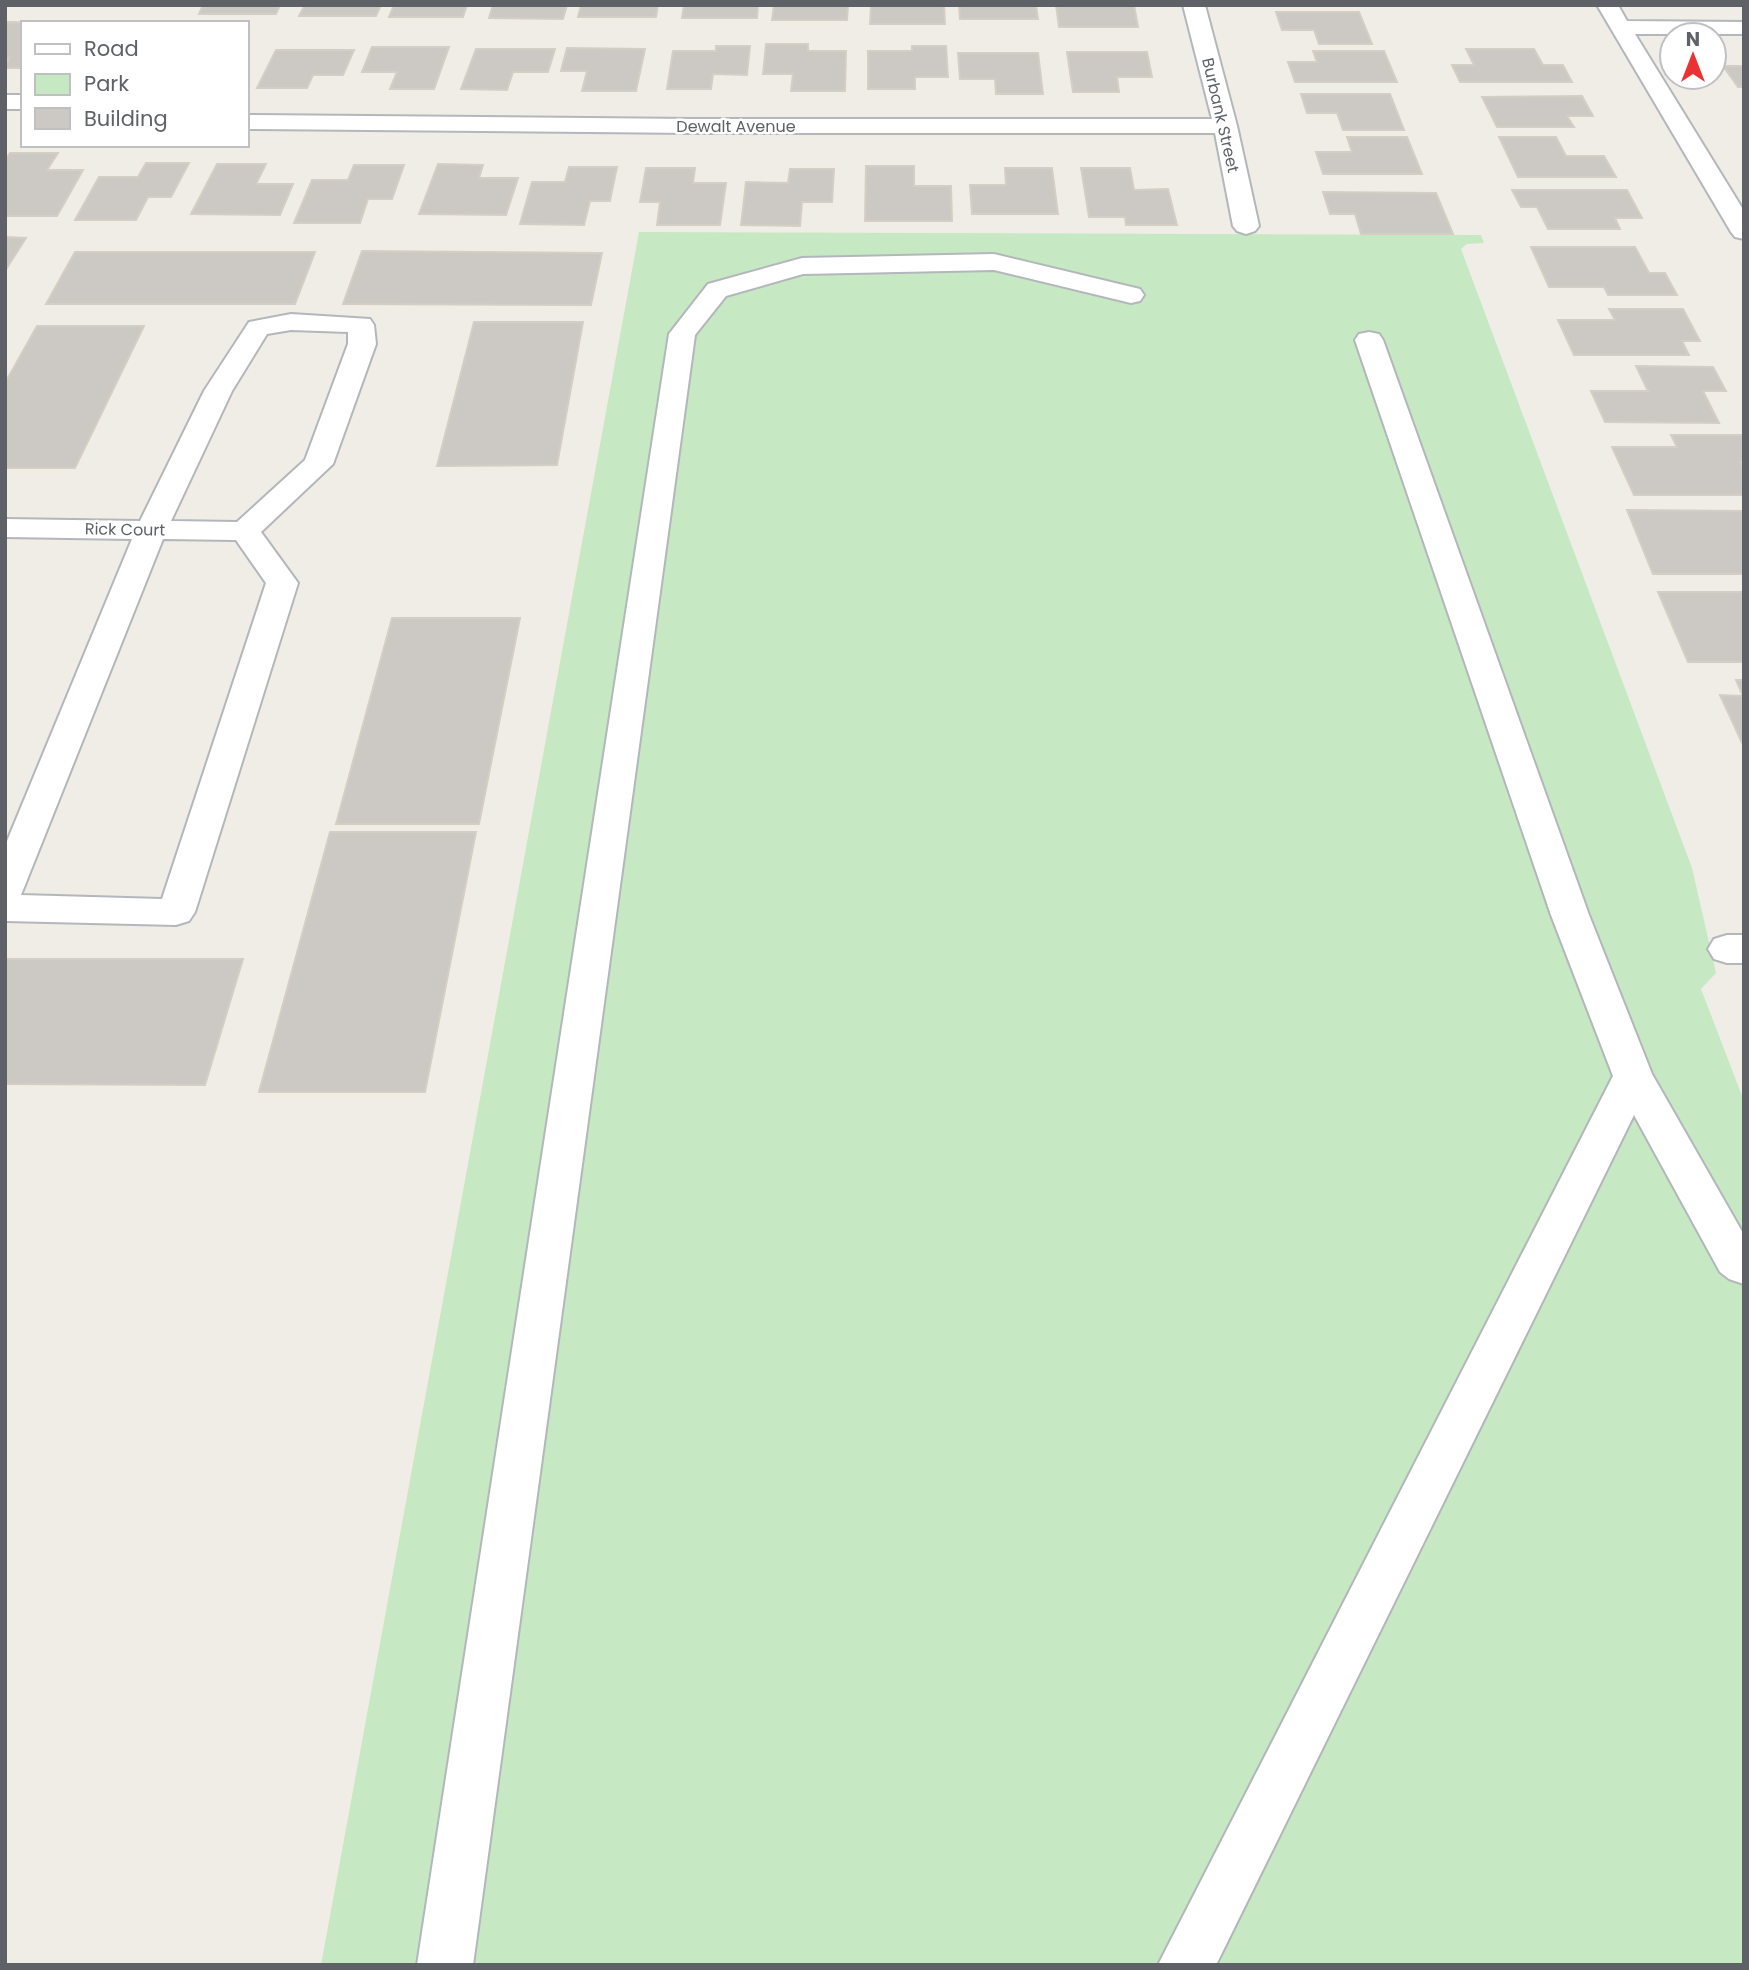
<svg xmlns="http://www.w3.org/2000/svg" width="1749" height="1970" font-family="Poppins,sans-serif">
<style>
.green{fill:#c6e8c3}
.building{fill:#ccc8c3;stroke:#d5cec4;stroke-width:2}
.lines{fill:none;stroke-linecap:round;stroke-linejoin:round}
.minor-casing{stroke:#b3b7bb;stroke-width:4}
.minor{fill:#fff;fill-rule:evenodd}
.labels{text-anchor:middle;stroke-width:5;stroke-linejoin:round;paint-order:stroke}
.far-street-label{font-size:16px;fill:#5e6267;stroke:#fff}
</style>
<rect width="100%" height="100%" fill="#f0ede6"/>
<!-- green -->
<polygon class="green" points="639,232 1481,235 1484,243 1467,244 1461,249 1692,868 1716,973 1701,989 1744,1101 1744,1965 321,1965"/>
<!-- building -->
<g class="building">
<polygon points="203,5 280,5 276,14 199,14"/>
<polygon points="305,5 381,5 376,16 299,16"/>
<polygon points="394,5 467,5 463,17 389,17"/>
<polygon points="493,5 567,5 563,19 489,18"/>
<polygon points="581,5 658,5 656,17 578,17"/>
<polygon points="684,5 758,5 757,18 682,18"/>
<polygon points="774,5 848,5 847,20 772,20"/>
<polygon points="871,5 944,5 945,24 870,24"/>
<polygon points="959,5 1036,5 1038,19 960,19"/>
<polygon points="1056,5 1134,5 1138,27 1059,27"/>
<polygon points="1276,12 1359,12 1372,44 1319,44 1314,30 1282,30"/>
<polygon points="5,22 73,23 23,23 23,68 5,68 9,58 5,58"/>
<polygon points="766,44 808,44 808,51 846,51 845,91 791,91 793,74 763,74"/>
<polygon points="716,46 750,46 747,75 713,74 711,89 667,89 673,51 716,51"/>
<polygon points="912,46 946,46 948,77 915,77 915,89 868,89 868,51 912,51"/>
<polygon points="372,47 449,47 434,89 390,89 397,72 362,72"/>
<polygon points="567,48 645,49 636,91 582,91 587,71 561,71"/>
<polygon points="476,49 555,49 548,72 513,72 507,90 461,89"/>
<polygon points="1466,49 1534,49 1543,65 1563,65 1572,82 1460,82 1452,65 1474,65"/>
<polygon points="276,50 354,50 343,75 313,75 307,88 257,88"/>
<polygon points="1313,51 1384,51 1397,82 1295,82 1288,62 1317,62"/>
<polygon points="1067,52 1147,52 1152,77 1117,77 1119,92 1073,92"/>
<polygon points="958,53 1038,53 1043,94 996,94 995,79 960,79"/>
<polygon points="1723,66 1744,66 1744,87 1738,87"/>
<polygon points="1301,94 1390,94 1404,130 1343,130 1337,113 1307,113"/>
<polygon points="1582,96 1593,116 1567,116 1574,127 1497,127 1482,97"/>
<polygon points="1347,137 1407,137 1422,174 1323,174 1316,152 1352,152"/>
<polygon points="1499,137 1556,137 1566,156 1604,156 1616,177 1518,177"/>
<polygon points="10,153 58,153 47,170 83,170 57,216 5,216 5,160"/>
<polygon points="146,163 189,163 171,197 148,197 136,220 75,220 99,177 138,177"/>
<polygon points="217,164 266,164 256,184 293,184 280,215 191,214"/>
<polygon points="438,164 483,165 479,178 518,178 506,215 419,214"/>
<polygon points="354,165 404,165 392,199 368,199 360,223 294,223 312,180 348,180"/>
<polygon points="866,166 914,166 914,186 951,186 952,221 865,221"/>
<polygon points="569,167 617,167 610,201 590,201 584,225 520,224 532,182 565,182"/>
<polygon points="646,168 695,168 693,183 726,183 720,225 657,225 660,202 640,202"/>
<polygon points="1005,168 1052,168 1058,214 972,214 970,185 1006,185"/>
<polygon points="1081,168 1130,168 1134,190 1168,189 1177,225 1126,225 1125,217 1089,217"/>
<polygon points="790,169 834,169 832,202 802,202 800,226 741,225 746,182 788,183"/>
<polygon points="1512,190 1627,190 1642,218 1615,218 1620,229 1548,229 1537,207 1521,207"/>
<polygon points="1323,192 1436,193 1453,234 1361,234 1355,214 1330,214"/>
<polygon points="5,237 26,238 5,271"/>
<polygon points="1531,247 1635,247 1649,273 1665,273 1677,295 1608,295 1604,287 1549,287"/>
<polygon points="362,251 602,253 591,305 343,304"/>
<polygon points="75,252 315,252 295,304 46,304"/>
<polygon points="1609,309 1683,309 1700,341 1682,341 1689,355 1574,355 1558,320 1615,320"/>
<polygon points="474,322 583,322 557,465 437,466"/>
<polygon points="37,326 144,326 75,468 5,468 5,383"/>
<polygon points="1636,366 1713,367 1726,391 1703,391 1719,423 1605,422 1591,391 1648,391"/>
<polygon points="1671,435 1744,435 1744,462 1740,462 1744,469 1744,495 1634,495 1612,447 1677,447"/>
<polygon points="1627,510 1744,511 1744,574 1653,574"/>
<polygon points="1658,592 1744,592 1744,662 1688,662"/>
<polygon points="392,618 520,618 479,824 336,824"/>
<polygon points="1736,680 1744,680 1744,747 1720,695 1743,696"/>
<polygon points="330,832 476,832 425,1092 259,1092"/>
<polygon points="5,959 243,959 205,1085 5,1084"/>
</g>
<g class="lines">
<!-- minor casing -->
<g class="minor-casing">
<g id="minor">
<polygon points="1183,5 1205,5 1237,126 1259,226 1255,231 1246,234 1237,231 1233,226 1215,133 693,133 247,129 247,115 693,119 1212,119"/>
<polygon points="1597,5 1618,5 1627,21 1744,22 1744,34 1635,34 1744,211 1744,239 1735,237 1731,232"/>
<rect x="5" y="95" width="18" height="14"/>
<polygon points="994,254 1140,289 1144,295 1140,301 1131,303 994,270 803,274 726,296 695,335 473,1965 417,1965 669,334 708,284 802,258"/>
<path d="M 291,314 L 370,319 L 374,325 L 376,344 L 333,464 L 261,532 L 298,583 L 195,912 L 189,921 L 176,925 L 5,921 L 5,846 L 132,539 L 5,537 L 5,519 L 140,521 L 204,391 L 249,322 ZM 291,330 L 348,332 L 348,344 L 305,460 L 237,522 L 171,521 L 232,391 L 267,334 ZM 163,539 L 236,540 L 266,583 L 162,899 L 21,895 Z"/>
<polygon points="1369,332 1379,334 1383,340 1589,915 1652,1074 1744,1235 1744,1284 1729,1279 1720,1272 1634,1115 1216,1965 1158,1965 1613,1076 1551,915 1355,340 1359,334"/>
<polygon points="1727,935 1744,935 1744,963 1727,963 1714,959 1708,949 1714,939"/>
</g>
</g>
<!-- minor -->
<use href="#minor" class="minor"/>
</g>
<g class="labels">
<!-- far-street labels -->
<g class="far-street-label">
<text transform="translate(1221 115) rotate(77)" y="6">Burbank Street</text>
<text x="736" y="132">Dewalt Avenue</text>
<text transform="translate(125 529) rotate(1)" y="6">Rick Court</text>
</g>
</g>
<!-- border -->
<rect width="1749" height="1970" fill="none" stroke="#5e6267" stroke-width="14"/>
<!-- legend -->
<rect x="21" y="21" width="228" height="126" fill="#ffffff" stroke="#bfc0c2" stroke-width="2"/>
<rect x="35" y="44" width="35" height="10" fill="#ffffff" stroke="#bfc0c2" stroke-width="2"/>
<text x="84" y="56" font-size="21" fill="#5e6267">Road</text>
<rect x="35" y="74" width="35" height="21" fill="#c6e8c3" stroke="#bfc0c2" stroke-width="2"/>
<text x="84" y="91" font-size="21" fill="#5e6267">Park</text>
<rect x="35" y="108" width="35" height="21" fill="#ccc8c3" stroke="#bfc0c2" stroke-width="2"/>
<text x="84" y="126" font-size="21" fill="#5e6267">Building</text>
<!-- north arrow -->
<g transform="translate(1693 56)"><circle r="33" fill="#ffffff" stroke="#bfc0c2" stroke-width="2"/>
<path d="M0-5L12 26L0 18L-12 26Z" fill="#ec3133"/>
<text y="-10" font-size="19" font-weight="bold" text-anchor="middle" fill="#5e6267">N</text>
</g>
</svg>
